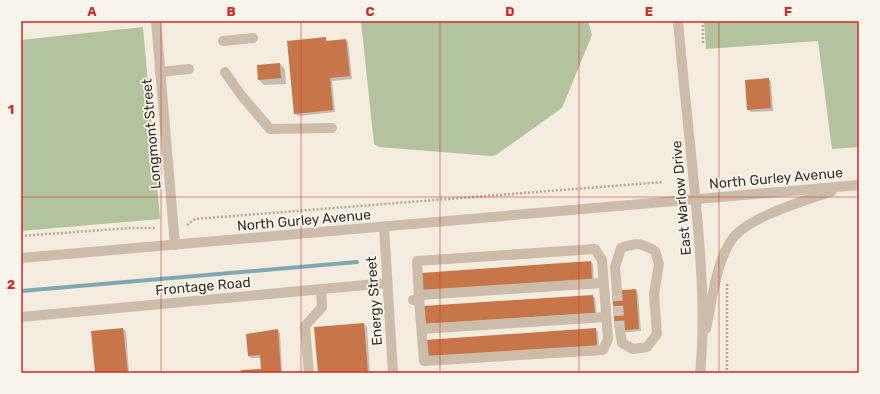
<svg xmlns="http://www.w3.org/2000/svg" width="880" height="394" font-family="Rubik,sans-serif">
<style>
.green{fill:#b2c39e}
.shadow{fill:#0003}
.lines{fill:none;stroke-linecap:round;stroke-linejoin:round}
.stream{stroke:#7da9b1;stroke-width:4}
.building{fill:#c77649}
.minor-tunnel{stroke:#cec6bb;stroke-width:10;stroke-dasharray:10 5;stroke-linecap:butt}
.path{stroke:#b8a894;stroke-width:2.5;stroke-dasharray:2 2;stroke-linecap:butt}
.minor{stroke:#ccbdaa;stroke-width:10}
.grid{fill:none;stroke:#d62828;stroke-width:1;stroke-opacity:0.55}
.labels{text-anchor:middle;stroke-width:3.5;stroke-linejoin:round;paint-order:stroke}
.street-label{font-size:14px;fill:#39302a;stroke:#faf5ec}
.neatline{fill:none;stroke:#d62828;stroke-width:1.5}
.grid-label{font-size:13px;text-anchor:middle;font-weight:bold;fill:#d62828}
</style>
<rect width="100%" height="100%" fill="#f3ecdf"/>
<!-- green -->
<g class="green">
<polygon points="361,21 588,21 592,35 562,108 496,155 491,156 379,147 374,144"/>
<polygon points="704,21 859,21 859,147 832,149 818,41 706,49"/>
<polygon points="143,27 160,219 21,231 21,40"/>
</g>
<!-- shadow -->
<g class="shadow">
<polygon points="325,38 328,42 346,40 348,42 352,79 332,81 335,112 298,116 295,114"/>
<polygon points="280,64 285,69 286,84 264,85 259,80 258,66"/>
<polygon points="769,79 771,82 773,111 751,112 748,110"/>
<polygon points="591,262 593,264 594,282 425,293"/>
<polygon points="636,290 638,293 641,331 619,333"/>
<polygon points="593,296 595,298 597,315 428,326"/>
<polygon points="364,324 367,327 370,373 319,373 316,328"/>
<polygon points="123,329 126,331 129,373 96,373"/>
<polygon points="595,329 598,331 599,349 430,360"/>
<polygon points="277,330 280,333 282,373 242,373 262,370 261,358 251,358 249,356 247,335"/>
</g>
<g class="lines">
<!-- stream -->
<polyline class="stream" points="21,291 357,262"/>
</g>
<!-- building -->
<g class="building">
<polygon points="326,37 326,41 346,39 350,76 330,78 333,110 294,114 287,41"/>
<polygon points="280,63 281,78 258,80 257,65"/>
<polygon points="769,78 771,108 747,110 745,80"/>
<polygon points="591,261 592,279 422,291 421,273"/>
<polygon points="636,289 639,329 615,331 612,291"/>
<polygon points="593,295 595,313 424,324 423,306"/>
<polygon points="364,323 368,372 318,373 314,327"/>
<polygon points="123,328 128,373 95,373 91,331"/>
<polygon points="596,328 597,347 427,358 425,340"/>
<polygon points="278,329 281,373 241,373 241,370 261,369 260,355 248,356 246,334"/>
</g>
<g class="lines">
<!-- minor-tunnel -->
<polyline class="minor-tunnel" points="617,291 620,331"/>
<!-- path -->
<g class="path">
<polyline points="703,21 703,44"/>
<polyline points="187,225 195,219 663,182"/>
<polyline points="21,236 130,228 155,228"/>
<polyline points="727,284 727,373"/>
</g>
<!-- minor -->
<g class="minor">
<polyline points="156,21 175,245"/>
<path d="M 678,21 C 684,90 692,158 698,227 C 702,276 705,325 700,373"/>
<polyline points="223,41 253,38"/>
<polyline points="160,72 189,69"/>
<polyline points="225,72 241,95 270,129 332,128"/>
<polyline points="384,227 393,373"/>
<polyline points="21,258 859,185"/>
<path d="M 617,291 L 615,267 L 621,248 C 637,242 641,243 655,251 L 659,264 L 654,294 L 657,334 L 647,347 L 633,349 L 622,343 L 620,331"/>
<polyline points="419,295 603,283"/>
<polyline points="413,300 419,299 424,361 603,350 608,339 602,260 595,249 417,261 419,299"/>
<polyline points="21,317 387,283"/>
<polyline points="422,329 606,317"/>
<path d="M 706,329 C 712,302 716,260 733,238 C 750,216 805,201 832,191"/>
<polyline points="309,373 305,326 322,307 321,289"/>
</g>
</g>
<!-- grid -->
<path class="grid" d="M 161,21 L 161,373M 301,21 L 301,373M 440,21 L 440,373M 579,21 L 579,373M 719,21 L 719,373M 21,197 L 859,197"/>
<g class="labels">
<!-- street labels -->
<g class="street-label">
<text transform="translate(151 134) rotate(-95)" y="5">Longmont Street</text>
<text transform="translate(776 178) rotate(-5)" y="5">North Gurley Avenue</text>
<text transform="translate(681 198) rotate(-95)" y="5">East Warlow Drive</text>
<text transform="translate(304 220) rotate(-5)" y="5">North Gurley Avenue</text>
<text transform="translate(203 286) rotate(-5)" y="5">Frontage Road</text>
<text transform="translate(374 301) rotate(-94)" y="5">Energy Street</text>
</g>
</g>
<!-- border -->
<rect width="880" height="394" fill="none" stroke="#faf5ec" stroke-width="44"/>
<rect x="22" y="22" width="836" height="350" class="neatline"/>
<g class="grid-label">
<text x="92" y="16">A</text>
<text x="231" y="16">B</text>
<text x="370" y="16">C</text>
<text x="510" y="16">D</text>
<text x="649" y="16">E</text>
<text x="788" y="16">F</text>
<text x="11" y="114">1</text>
<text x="11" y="289">2</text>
</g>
</svg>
